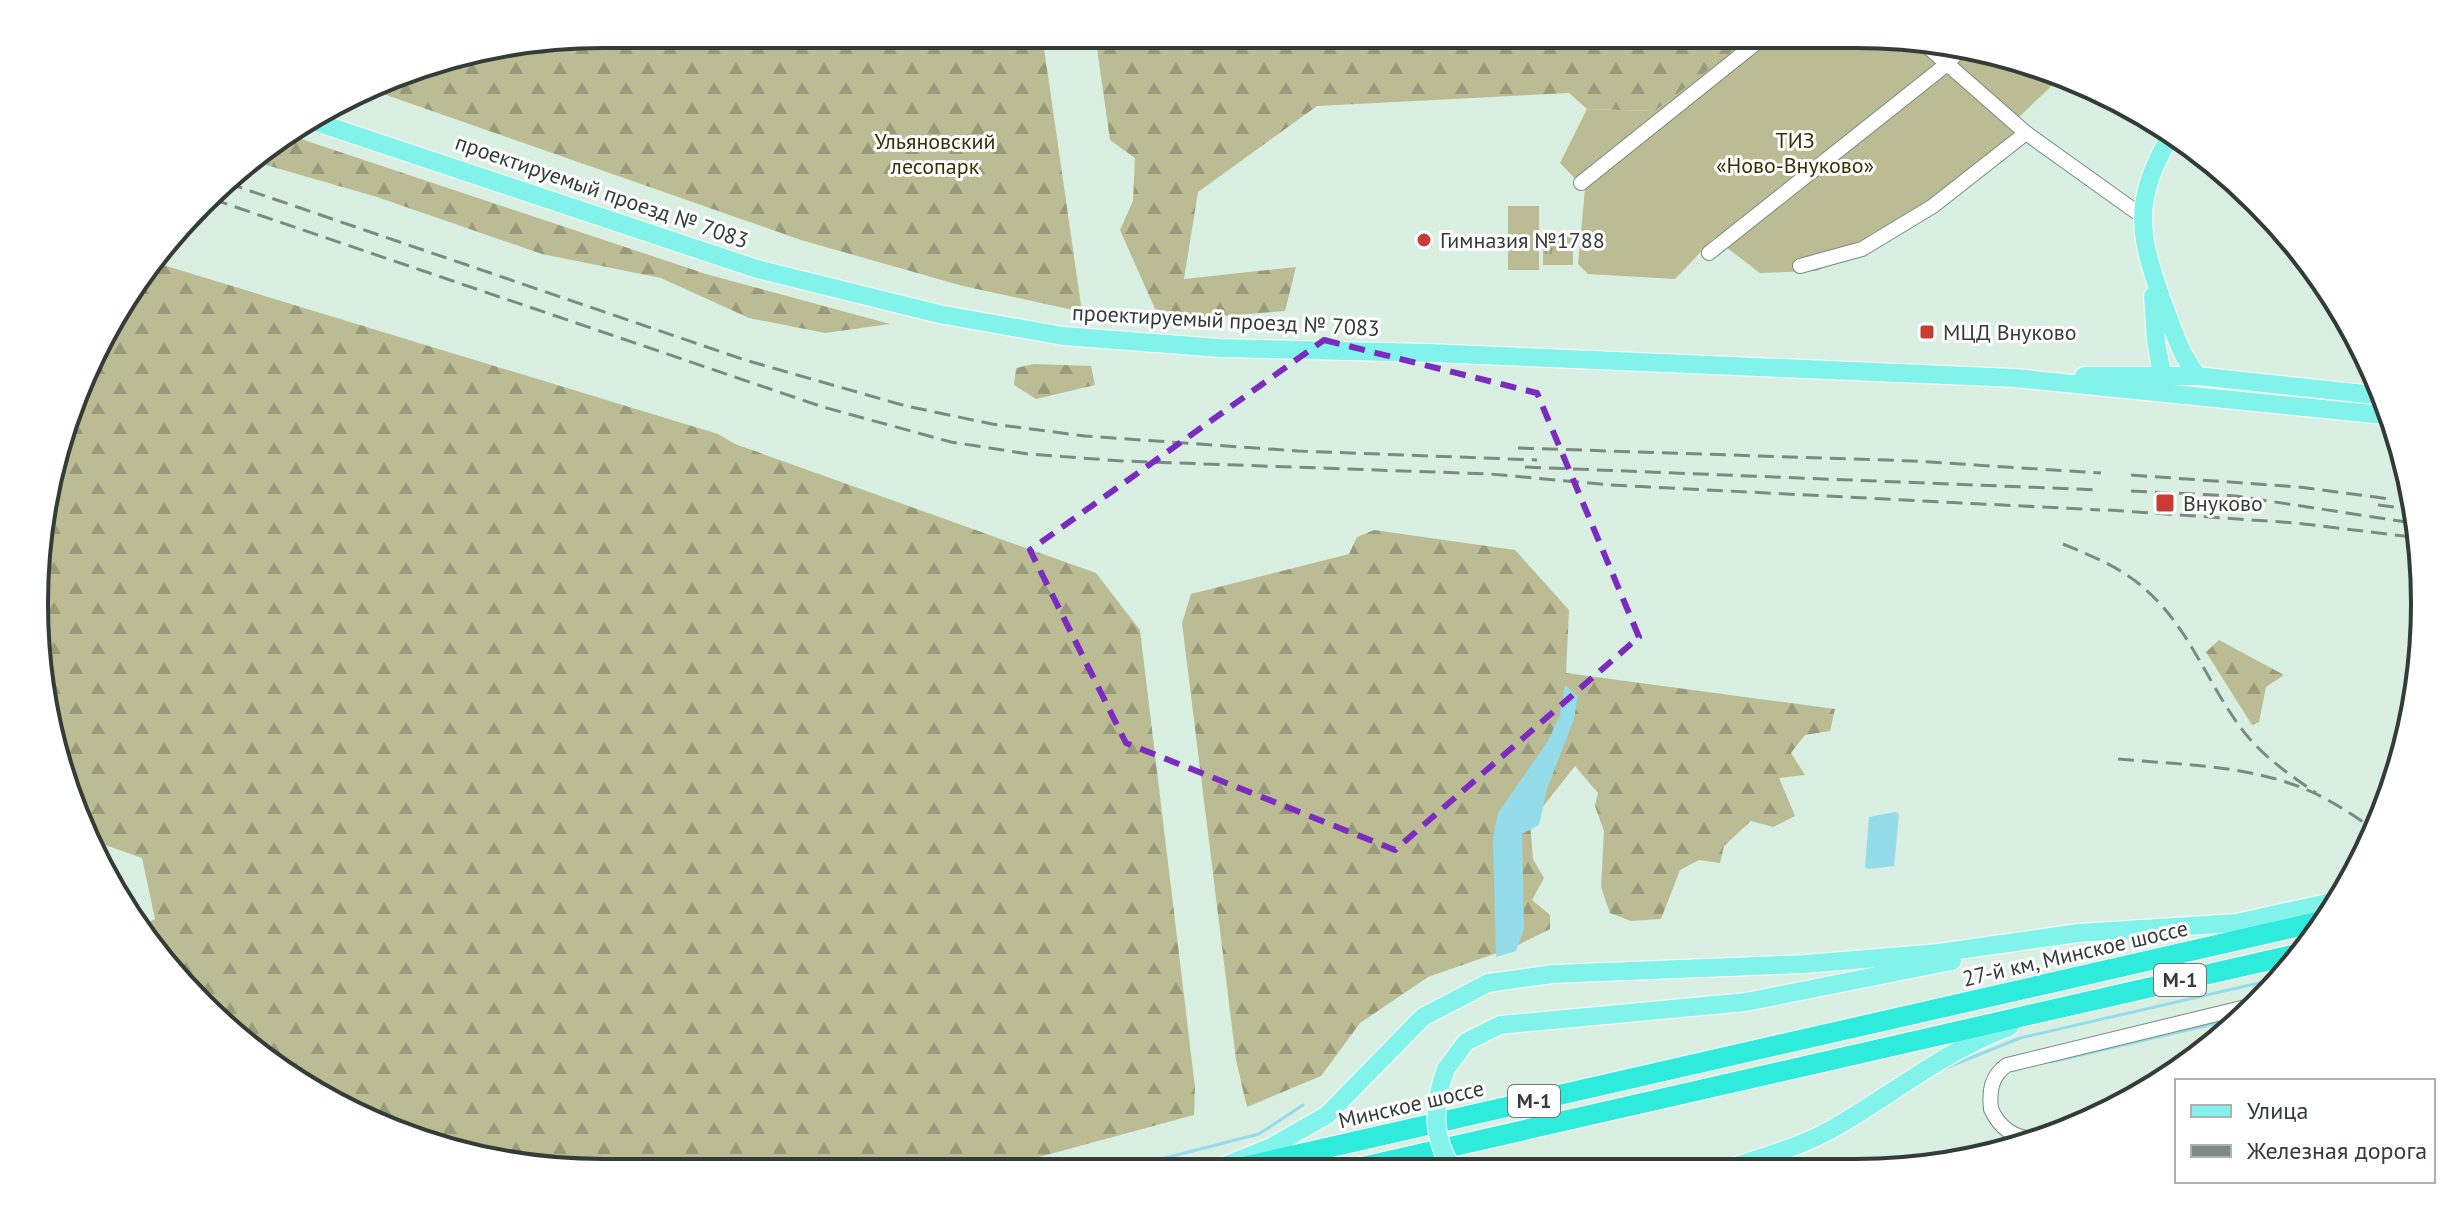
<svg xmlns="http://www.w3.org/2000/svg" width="2459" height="1207" font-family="'PT Sans',sans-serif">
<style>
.forest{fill:url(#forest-firs)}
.park{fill:url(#park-tufts)}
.garden{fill:#bcbc94}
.water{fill:#95dceb}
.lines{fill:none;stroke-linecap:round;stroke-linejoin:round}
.stream{stroke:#95dceb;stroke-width:3}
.minor-casing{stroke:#778b7f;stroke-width:16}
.major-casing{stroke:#fff;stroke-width:20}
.highway-casing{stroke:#fff;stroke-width:22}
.minor{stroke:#fff;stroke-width:14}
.major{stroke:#82f3ea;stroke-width:18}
.highway{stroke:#2febdc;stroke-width:20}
.rail{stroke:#7c8b82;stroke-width:3;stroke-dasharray:16 8;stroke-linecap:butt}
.major-bridge-casing{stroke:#fff;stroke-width:20;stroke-linecap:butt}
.major-bridge{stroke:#82f3ea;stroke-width:18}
.marked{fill:none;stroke:#7b2cbf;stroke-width:6;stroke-dasharray:16 10;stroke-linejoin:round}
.poi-dot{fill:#c93b34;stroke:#fff;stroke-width:3}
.labels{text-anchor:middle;stroke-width:6;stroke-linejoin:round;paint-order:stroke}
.shield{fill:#fff;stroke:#707673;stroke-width:2}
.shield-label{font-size:20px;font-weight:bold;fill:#333c37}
.park-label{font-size:22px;fill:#343204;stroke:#fff}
.street-label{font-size:22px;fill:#333c37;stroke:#fff}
.poi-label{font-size:22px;fill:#333c37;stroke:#fff;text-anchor:start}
.rim{fill:none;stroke:#333c37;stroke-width:4}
</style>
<defs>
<pattern id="forest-firs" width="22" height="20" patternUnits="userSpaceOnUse" patternTransform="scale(2)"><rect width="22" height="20" fill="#bcbc94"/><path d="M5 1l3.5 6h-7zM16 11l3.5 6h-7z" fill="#999a7a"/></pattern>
<pattern id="park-tufts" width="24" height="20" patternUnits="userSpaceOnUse" patternTransform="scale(2)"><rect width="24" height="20" fill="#bcbc94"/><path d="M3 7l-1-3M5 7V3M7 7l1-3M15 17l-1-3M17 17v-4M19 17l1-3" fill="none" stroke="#999a7a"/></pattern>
</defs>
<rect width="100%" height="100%" fill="#d9efe2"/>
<!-- forest -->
<g class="forest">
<polygon points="604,34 1042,34 1082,312 963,286 801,240 372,90 420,64"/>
<polygon points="1095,34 1735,35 1741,46 1655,111 1587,109 1569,93 1317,106 1198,192 1184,279 1296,267 1285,311 1201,318 1155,309 1120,230 1133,201 1135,158 1110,140"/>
<polygon points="289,135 706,274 890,324 825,333 749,318 661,278 542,254 377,197 249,160"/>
<polygon points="153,262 718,434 735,444 1096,573 1140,630 1195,1087 1194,1115 987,1171 567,1172 457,1154 352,1114 201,1007 143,926 155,919 142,858 88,839 39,677 45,492 78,385 130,287"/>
<polygon points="1034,364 1091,366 1095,385 1036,399 1014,385 1016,368"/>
<polygon points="1374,530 1515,550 1569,610 1566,673 1835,709 1830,731 1805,735 1791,753 1805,775 1779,778 1795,816 1773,827 1751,821 1724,846 1720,863 1699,860 1680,870 1661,919 1631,921 1610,913 1601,887 1604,831 1595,806 1598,793 1575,766 1530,823 1533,859 1544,878 1532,900 1550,915 1550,929 1514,947 1428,977 1360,1023 1321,1076 1247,1107 1236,1060 1182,623 1191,594 1349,554 1357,537"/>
<polygon points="2219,640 2284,675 2266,687 2259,722 2252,725 2206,652"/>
</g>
<!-- park -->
<rect class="park" x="1543" y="235" width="30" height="30"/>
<!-- garden -->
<g class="garden">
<polygon points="1753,35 1892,35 2002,53 2062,76 2019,117 2024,142 1942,208 1878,246 1816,271 1760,273 1714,238 1675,279 1588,274 1578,264 1585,189 1560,163 1587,109 1655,111"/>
<rect x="1508" y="206" width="31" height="64"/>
</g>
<!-- water -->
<g class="water">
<polygon points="1565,685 1578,696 1574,719 1547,789 1539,825 1522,834 1524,929 1516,951 1496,957 1493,838 1498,813 1548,741 1560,715"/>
<polygon points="1896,812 1899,814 1894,866 1868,869 1865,867 1869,817"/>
</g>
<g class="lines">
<!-- stream -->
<g class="stream">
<polyline points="275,142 288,147"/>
<polyline points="2051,1062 2239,1018"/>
<polyline points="1943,1069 2020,1038 2285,977"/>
<polyline points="1118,1170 1259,1134 1303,1105"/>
</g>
<!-- minor casing -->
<g class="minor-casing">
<g id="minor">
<polyline points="1920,40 2026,133 2142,216"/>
<polyline points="2084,89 2087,85"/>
<polyline points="1581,183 1766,35"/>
<polyline points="1709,253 1947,64 1962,47"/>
<polyline points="1800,266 1862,249 1933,206 2026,133"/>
<path d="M 2037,1139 C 2015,1139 2000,1129 1991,1109 C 1989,1091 1991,1076 2007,1065 L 2254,1005"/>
</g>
</g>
<!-- major casing -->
<g class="major-casing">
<g id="major">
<polyline points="313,121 757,269 939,314 1063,336 1220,348 1430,353 2015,378 2393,416"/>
<path d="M 2172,133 C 2132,201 2138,233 2163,303 C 2173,330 2180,353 2197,376"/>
<polyline points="2153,296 2156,341 2164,385"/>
<polyline points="2084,376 2197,376 2384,396"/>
<polyline points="1446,1069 1466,1042 1500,1025 1746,1002 1952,961"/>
<path d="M 1727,1169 C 1763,1157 1800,1147 1832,1129 C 1892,1095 1944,1051 2009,1027"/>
<polyline points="1214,1170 1271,1147 1327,1115 1423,1017 1488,983 1553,974 1805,964 1938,953 2078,933 2236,923 2336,901"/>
</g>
</g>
<!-- highway casing -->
<g class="highway-casing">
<g id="highway">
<polyline points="1230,1170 2322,921"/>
<polyline points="1349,1170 2301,953"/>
</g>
</g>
<!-- minor -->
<use href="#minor" class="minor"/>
<!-- major -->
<use href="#major" class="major"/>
<!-- highway -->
<use href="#highway" class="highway"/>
<!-- rail -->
<g class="rail">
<polyline points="227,183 745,360 906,406 992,424 1085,436 1298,451 1537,460"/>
<polyline points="212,199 823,407 951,442 1028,454 1122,461 1490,474 1611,485 2100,510"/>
<polyline points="1518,448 1913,461 2101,473"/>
<polyline points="1525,467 2100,490"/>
<polyline points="2131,475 2299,487 2390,499"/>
<polyline points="2131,491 2236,496 2419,524"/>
<polyline points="2378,505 2416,510"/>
<polyline points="2108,510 2296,523 2420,538"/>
<path d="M 2063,544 C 2092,556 2120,567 2144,588 C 2188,626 2205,678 2238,724 C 2259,754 2287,773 2316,793"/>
<path d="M 2118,759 C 2183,765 2252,765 2312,792 C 2334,802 2356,817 2376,831"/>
</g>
<!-- major-bridge casing -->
<g class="major-bridge-casing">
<path id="major-bridge" d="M 1446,1069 C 1433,1104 1431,1137 1453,1169"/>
</g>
<!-- major-bridge -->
<use href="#major-bridge" class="major-bridge"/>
</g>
<!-- marked area -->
<path class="marked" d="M 1324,340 L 1537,393 L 1639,637 L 1395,850 L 1126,743 L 1030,550 Z"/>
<!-- markers -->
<g class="poi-dot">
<circle cx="1424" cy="240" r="8"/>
<rect x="1919" y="324" width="16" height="16" rx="4"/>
<rect x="2155" y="493" width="20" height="20" rx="4"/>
</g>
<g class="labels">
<!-- shield labels -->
<g class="shield">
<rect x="2154" y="964" width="52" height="32" rx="6"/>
<rect x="1508" y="1085" width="52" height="32" rx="6"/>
</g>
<g class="shield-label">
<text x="2180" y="987">М-1</text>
<text x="1534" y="1108">М-1</text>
</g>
<!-- park labels -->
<g class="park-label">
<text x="1795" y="148">ТИЗ<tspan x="1795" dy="25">«Ново-Внуково»</tspan></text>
<text x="935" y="149">Ульяновский<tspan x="935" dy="25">лесопарк</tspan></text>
</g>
<!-- street labels -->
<g class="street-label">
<text transform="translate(602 191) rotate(19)" y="8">проектируемый проезд № 7083</text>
<text transform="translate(1226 320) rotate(3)" y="8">проектируемый проезд № 7083</text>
<text transform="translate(2075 953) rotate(-13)" y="8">27-й км, Минское шоссе</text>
<text transform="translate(1411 1104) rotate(-13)" y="8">Минское шоссе</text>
</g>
<!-- poi labels -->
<g class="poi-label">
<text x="1440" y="248">Гимназия №1788</text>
<text x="1943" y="340">МЦД Внуково</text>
<text x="2183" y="511">Внуково</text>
</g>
</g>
<!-- crop -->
<path d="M0 0H2459V1207H0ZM603 48H1856A555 555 0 0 1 2411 603V604A555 555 0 0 1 1856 1159H603A555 555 0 0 1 48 604V603A555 555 0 0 1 603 48Z" fill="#fff" fill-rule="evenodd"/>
<path class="rim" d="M603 48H1856A555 555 0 0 1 2411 603V604A555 555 0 0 1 1856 1159H603A555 555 0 0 1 48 604V603A555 555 0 0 1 603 48Z"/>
<!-- legend -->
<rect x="2175" y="1079" width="260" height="104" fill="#ffffff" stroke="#adb1af" stroke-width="2"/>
<rect x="2191" y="1105" width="40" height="12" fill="#82f3ea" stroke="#adb1af" stroke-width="2"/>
<text x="2247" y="1119" font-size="24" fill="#333c37">Улица</text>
<rect x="2191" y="1145" width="40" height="12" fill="#7c8b82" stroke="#adb1af" stroke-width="2"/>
<text x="2247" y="1159" font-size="24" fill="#333c37">Железная дорога</text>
</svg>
